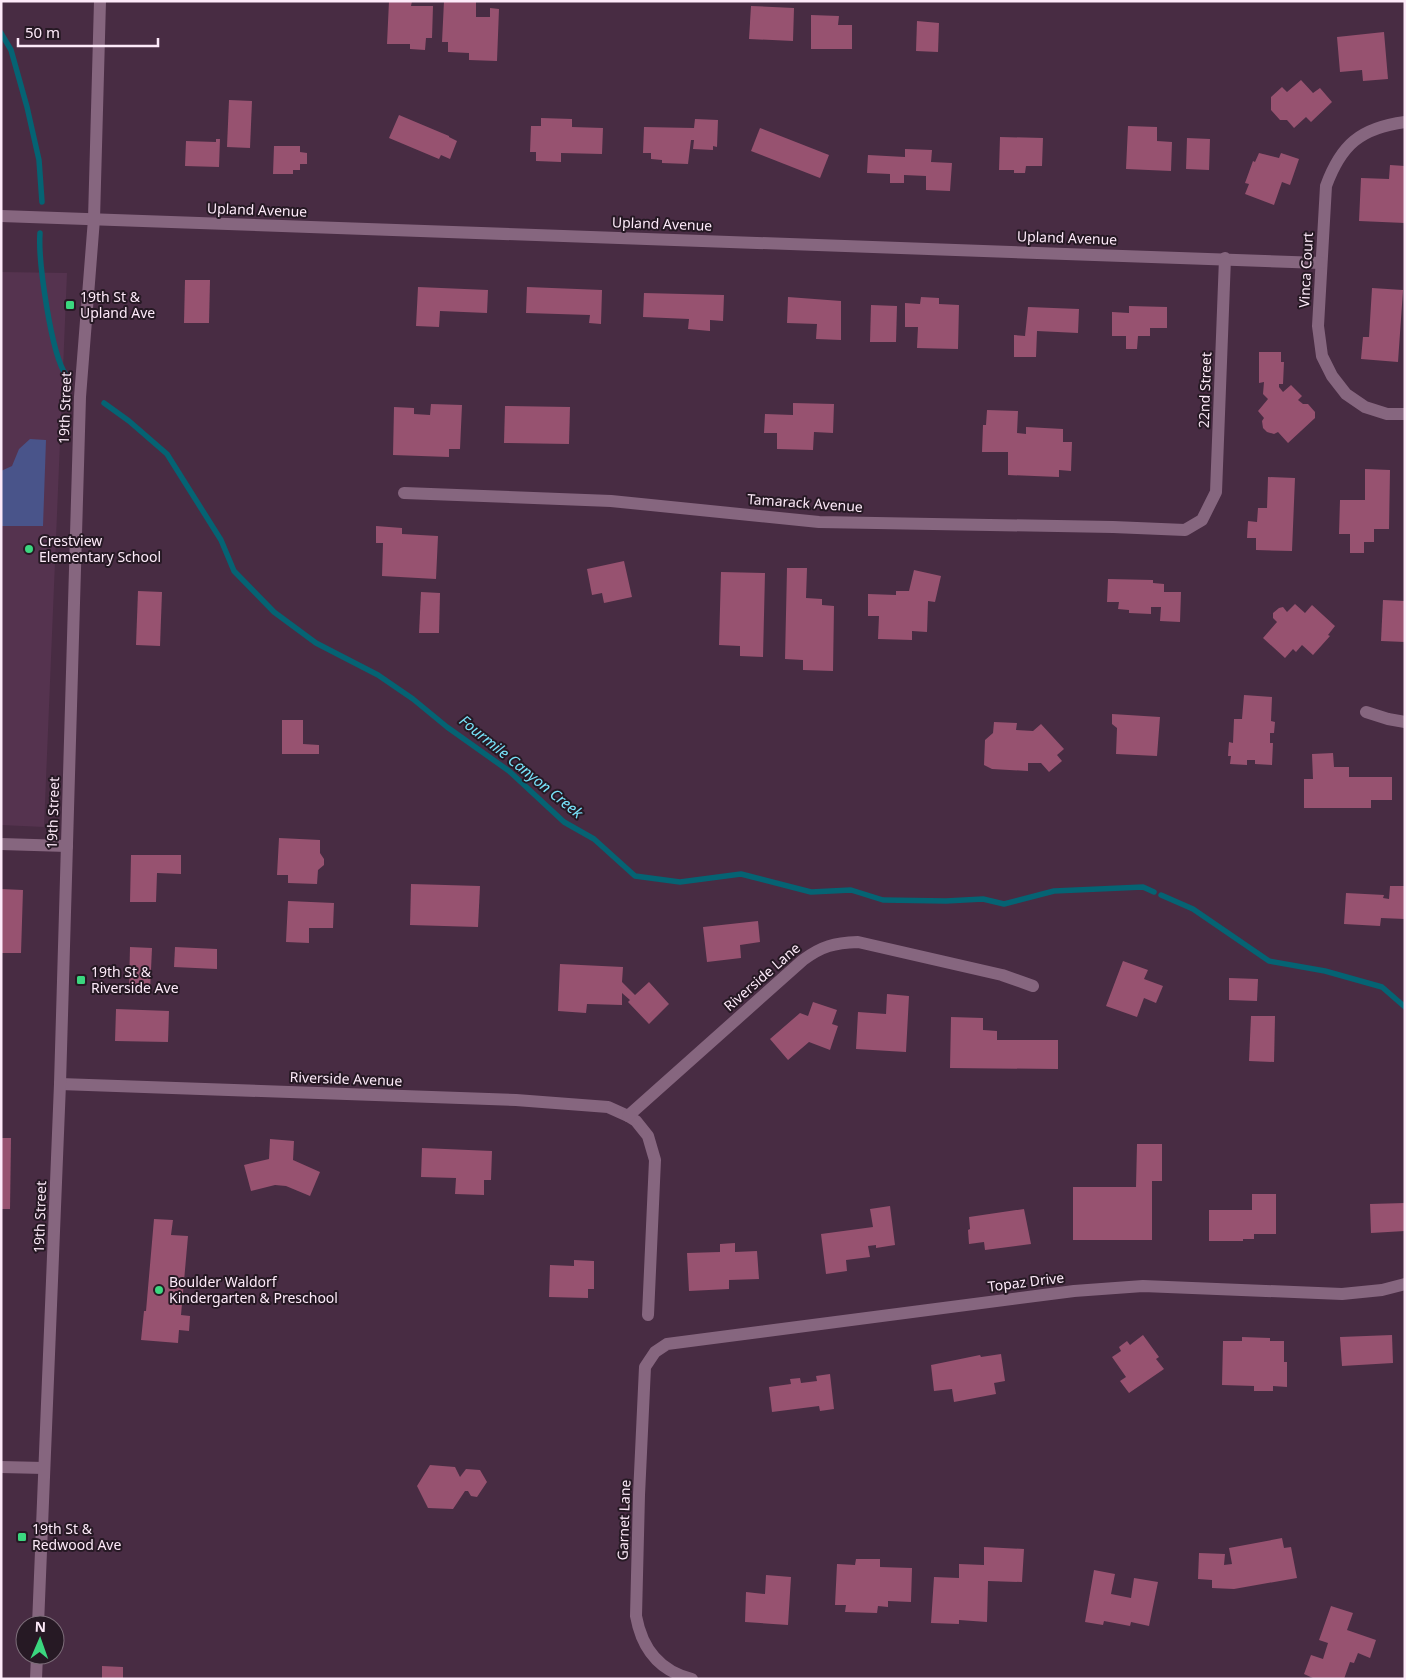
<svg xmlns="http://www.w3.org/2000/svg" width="1406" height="1680" font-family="'Noto Sans',sans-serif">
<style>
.built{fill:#55334f}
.green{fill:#49548a}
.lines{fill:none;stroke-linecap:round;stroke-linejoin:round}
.stream{stroke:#056373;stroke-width:5.5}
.building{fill:#975270}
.minor{stroke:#86667f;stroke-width:12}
.tertiary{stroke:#86667f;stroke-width:12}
.poi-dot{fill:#3bd77f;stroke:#261924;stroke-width:2}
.labels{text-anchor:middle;stroke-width:4;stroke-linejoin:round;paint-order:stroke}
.street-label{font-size:14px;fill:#fdeaf9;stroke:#261924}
.poi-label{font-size:14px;fill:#fdeaf9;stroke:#261924;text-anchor:start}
.water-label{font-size:15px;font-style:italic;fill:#78e3fa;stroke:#261924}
</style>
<rect width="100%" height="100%" fill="#482c43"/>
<!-- built -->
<polygon class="built" points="1,272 67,273 44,827 1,825"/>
<!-- green -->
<polygon class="green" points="30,439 46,440 43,526 1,526 1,471 12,466 19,449"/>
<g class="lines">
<!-- stream -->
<g class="stream">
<polyline points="1,33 11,50 27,107 39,160 42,202"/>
<path d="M 40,233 C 38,260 51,354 66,375"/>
<polyline points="104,403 129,421 167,454 221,540 234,571 274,612 316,643 378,675 413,699 447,727 509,771 564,822 594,839 635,876 680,882 741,874 811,892 851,890 883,900 946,901 983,899 1004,904 1054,891 1143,887 1154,892"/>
<polyline points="1161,895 1193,909 1269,961 1325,971 1382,987 1405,1007"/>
</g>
</g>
<!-- building -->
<g class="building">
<polygon points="389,1 412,1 411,6 433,6 432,38 426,38 425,50 410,49 410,44 387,44"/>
<polygon points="444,1 476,1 476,17 490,17 490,8 499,9 497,61 469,60 469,53 448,52 448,42 442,42"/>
<polygon points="751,6 794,8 793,41 749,39"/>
<polygon points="811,15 839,16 838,25 852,25 852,49 811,49"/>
<polygon points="917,21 939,23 938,52 916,51"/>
<polygon points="1384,32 1388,79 1363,81 1362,70 1340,72 1337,37"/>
<polygon points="1301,80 1313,93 1320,88 1332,102 1311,122 1306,117 1294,128 1287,120 1280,120 1271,110 1271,97 1282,87 1287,92"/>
<polygon points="229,100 252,101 250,148 227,147"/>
<polygon points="399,115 449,136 449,137 457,141 450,159 441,155 439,159 389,138"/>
<polygon points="541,118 572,119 572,127 603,128 602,154 561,153 561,162 536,161 536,152 530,152 531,126 541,126"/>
<polygon points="695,119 718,120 717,147 713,146 713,150 693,149 694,140 691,140 688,164 662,163 662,160 651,159 651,153 643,153 644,127 694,128"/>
<polygon points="1128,126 1157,127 1157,141 1172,142 1171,171 1126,169"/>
<polygon points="760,128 829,155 820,178 751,151"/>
<polygon points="1000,137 1043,138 1042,166 1026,166 1025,173 1014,173 1014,170 999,170"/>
<polygon points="1187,138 1210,139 1209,170 1186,169"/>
<polygon points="216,139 220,139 219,167 185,166 186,141 216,142"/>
<polygon points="274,146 300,146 300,152 307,153 307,164 300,164 300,170 293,170 293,174 273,174"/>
<polygon points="905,149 932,150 931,162 952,163 950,191 926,190 926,176 904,175 904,183 890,183 890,174 867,173 868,155 905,157"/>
<polygon points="1259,153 1279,158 1281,153 1299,159 1290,185 1282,182 1274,205 1245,194 1249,184 1245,183 1253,161 1255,162"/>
<polygon points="1390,165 1405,166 1405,223 1359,221 1361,178 1389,179"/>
<polygon points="185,280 210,280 209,323 184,323"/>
<polygon points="418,287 488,290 487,313 440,311 439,327 416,326"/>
<polygon points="527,287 602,290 601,324 589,323 590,315 526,313"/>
<polygon points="1372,288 1403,290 1398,362 1361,359 1363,337 1369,337"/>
<polygon points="644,293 724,295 723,321 710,320 710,331 688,329 689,319 643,317"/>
<polygon points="788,297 841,301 841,340 816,339 817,324 787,323"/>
<polygon points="921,297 939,298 939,304 959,305 958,349 917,348 918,327 905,327 905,303 920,304"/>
<polygon points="871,305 897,306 896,342 870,342"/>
<polygon points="1129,306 1167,307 1167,328 1150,328 1150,336 1138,336 1137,349 1126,349 1126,336 1112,336 1112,312 1129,313"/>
<polygon points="1028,307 1079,309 1078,333 1037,331 1036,357 1014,357 1014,335 1025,336"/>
<polygon points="1259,352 1281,352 1281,362 1284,362 1283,384 1279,384 1279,387 1283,392 1291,385 1302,396 1298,400 1303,404 1308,404 1315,412 1315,418 1288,443 1278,432 1274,434 1267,432 1263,428 1262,421 1264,418 1258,411 1268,399 1263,394 1264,382 1259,383"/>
<polygon points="793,403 834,404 833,433 814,432 813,450 777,449 777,433 764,433 765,414 793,415"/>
<polygon points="431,404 462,405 460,449 449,449 449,457 393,455 394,407 414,408 414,414 430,415"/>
<polygon points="505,406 570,407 569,444 504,443"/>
<polygon points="987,410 1018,411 1017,433 1026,434 1026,427 1063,429 1063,442 1072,442 1071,471 1059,470 1059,477 1008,475 1008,452 982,452 983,425 986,425"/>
<polygon points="1365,469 1390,470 1389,529 1374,529 1374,542 1364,542 1364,553 1350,553 1350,534 1339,534 1340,500 1365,500"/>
<polygon points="1268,477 1295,478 1292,551 1256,550 1256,538 1247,538 1248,521 1257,522 1258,508 1267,508"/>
<polygon points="376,526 402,528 402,534 438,536 436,579 382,576 383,543 376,543"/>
<polygon points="624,561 632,597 604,603 602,593 592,595 587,569"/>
<polygon points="787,568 807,568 806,598 822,599 822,605 834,606 833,671 803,670 803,660 785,659"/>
<polygon points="914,570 941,576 935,602 928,601 927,632 912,631 912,640 878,639 879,616 868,616 868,594 896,595 896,591 909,591"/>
<polygon points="721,572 765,573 763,657 740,656 740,646 719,645"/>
<polygon points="1108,579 1153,580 1153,583 1164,584 1164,592 1181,592 1180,622 1160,621 1161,607 1151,607 1151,614 1129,613 1129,610 1118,609 1119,602 1107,602"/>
<polygon points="138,591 162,592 160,646 136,645"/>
<polygon points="421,592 440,593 439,633 419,633"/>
<polygon points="1383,600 1405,601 1405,642 1381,641"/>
<polygon points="1295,604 1305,613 1312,605 1335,626 1328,635 1330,636 1313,655 1302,645 1296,652 1293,649 1285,658 1263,638 1277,622 1273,618 1273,613 1279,608 1283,607 1287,612"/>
<polygon points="1244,695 1272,697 1271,721 1275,722 1274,733 1270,733 1270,743 1273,743 1272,765 1255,764 1255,760 1247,760 1247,765 1230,764 1231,756 1228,756 1229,742 1233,743 1234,719 1242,719"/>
<polygon points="1112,714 1160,717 1157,756 1116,754 1117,728 1112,724"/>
<polygon points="282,720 303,720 303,744 319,745 319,754 282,754"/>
<polygon points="994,722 1017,723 1016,730 1033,731 1041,724 1064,749 1057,755 1062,761 1049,772 1041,763 1028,763 1028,771 992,769 984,765 985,740 993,733"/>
<polygon points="1333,753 1334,767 1349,767 1349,777 1392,777 1392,800 1371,800 1371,808 1304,808 1304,779 1313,779 1312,754"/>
<polygon points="279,838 320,840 320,853 324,859 324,865 318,870 317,884 288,883 288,875 277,875"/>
<polygon points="131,855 181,855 181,874 157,873 156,902 130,902"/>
<polygon points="411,884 480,886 478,927 410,925"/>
<polygon points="1390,886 1405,886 1405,919 1381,918 1380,926 1344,924 1346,893 1384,895 1383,898 1389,899"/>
<polygon points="1,889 23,890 21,953 1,953"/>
<polygon points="288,901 334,903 333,928 309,928 309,943 286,942"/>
<polygon points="758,921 760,942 740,945 741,958 707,962 703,927"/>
<polygon points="130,947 152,948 150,991 129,990"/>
<polygon points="175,947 217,949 217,969 174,967"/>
<polygon points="1123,961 1148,970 1144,979 1163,986 1156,1003 1144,998 1137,1017 1106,1006"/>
<polygon points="560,964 623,967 622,982 635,995 649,982 669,1004 649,1024 628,1002 630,1000 622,993 622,1005 587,1004 586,1013 558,1011"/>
<polygon points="1229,978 1258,979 1257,1001 1229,1000"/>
<polygon points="887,994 909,996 906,1052 856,1049 858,1012 886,1014"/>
<polygon points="813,1002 837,1010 832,1024 838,1026 830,1050 809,1042 788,1060 770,1039 800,1013 808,1016"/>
<polygon points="116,1009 169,1011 168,1042 115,1041"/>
<polygon points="1251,1016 1275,1016 1274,1062 1249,1061"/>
<polygon points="951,1017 983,1018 983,1030 997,1031 997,1040 1058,1040 1058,1069 950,1068"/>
<polygon points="1,1138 11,1138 10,1209 1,1209"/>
<polygon points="270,1139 294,1141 293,1160 320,1172 310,1196 286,1186 275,1185 251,1191 244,1165 269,1159"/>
<polygon points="1137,1144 1162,1144 1162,1181 1152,1181 1152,1240 1073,1240 1073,1187 1136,1187"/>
<polygon points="422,1148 492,1151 491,1180 484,1180 484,1195 455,1194 456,1178 421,1177"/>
<polygon points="1252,1194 1276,1194 1276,1234 1254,1234 1254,1239 1243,1239 1243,1241 1209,1241 1209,1210 1252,1210"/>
<polygon points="1405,1203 1405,1231 1371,1233 1370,1204"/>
<polygon points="890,1206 895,1245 876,1248 876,1245 868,1246 870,1257 846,1260 847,1271 826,1274 821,1234 873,1227 870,1209"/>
<polygon points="1024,1209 1031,1244 985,1250 984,1242 969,1244 968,1230 970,1229 969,1217"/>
<polygon points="154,1219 173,1220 171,1235 188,1236 181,1315 190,1316 189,1331 179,1330 178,1343 141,1340 144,1311 146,1311"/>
<polygon points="735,1243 735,1252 757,1251 759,1279 729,1280 729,1289 689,1291 687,1253 720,1252 720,1244"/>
<polygon points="574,1260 594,1261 594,1289 588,1289 588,1298 549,1297 550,1265 574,1266"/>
<polygon points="1143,1335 1159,1357 1156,1359 1164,1369 1129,1393 1120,1381 1126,1377 1112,1357 1121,1351 1119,1347 1127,1341 1130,1345"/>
<polygon points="1392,1335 1393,1363 1342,1366 1340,1337"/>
<polygon points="1242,1337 1270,1338 1270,1341 1284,1341 1284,1362 1287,1362 1287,1387 1273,1386 1273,1391 1254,1391 1254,1386 1222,1385 1223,1341 1242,1341"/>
<polygon points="1001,1354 1005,1381 994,1383 996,1394 954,1402 952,1389 934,1391 931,1365 980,1355 981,1357"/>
<polygon points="830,1374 834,1409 820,1411 819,1406 772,1412 769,1387 791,1384 790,1379 800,1378 801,1383 817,1381 816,1376"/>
<polygon points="430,1465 455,1467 460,1477 466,1469 480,1470 487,1482 477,1497 471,1496 468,1491 465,1491 453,1509 428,1508 417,1486"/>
<polygon points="1282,1538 1284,1548 1291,1547 1297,1578 1234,1589 1212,1588 1212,1580 1198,1579 1199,1553 1225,1554 1224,1565 1232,1564 1229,1548"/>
<polygon points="984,1547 1024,1549 1022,1582 988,1581 987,1622 959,1620 959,1624 931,1623 934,1577 959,1578 959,1564 984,1565"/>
<polygon points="856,1559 880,1559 880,1567 912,1568 911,1602 888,1601 888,1607 878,1606 877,1613 845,1612 846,1605 835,1605 837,1564 855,1565"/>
<polygon points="1094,1570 1115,1574 1111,1594 1131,1598 1134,1578 1158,1582 1149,1626 1131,1622 1130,1626 1104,1621 1103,1625 1085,1622"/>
<polygon points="766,1575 791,1577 788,1625 745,1622 746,1592 765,1594"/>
<polygon points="1331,1606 1353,1613 1347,1630 1376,1640 1370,1658 1358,1653 1354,1663 1350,1662 1344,1679 1315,1679 1304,1674 1311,1655 1323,1659 1328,1643 1319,1640"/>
<polygon points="102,1666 123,1667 123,1679 102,1679"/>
</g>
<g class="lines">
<!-- minor -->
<g class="minor">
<path d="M 1405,122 C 1360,128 1341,145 1326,186 L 1318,326 L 1322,356 L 1332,376 L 1346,394 L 1365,407 L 1387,414 L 1405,414"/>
<polyline points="1,216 1321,263"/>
<polyline points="404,493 611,501 819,522 1113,527 1185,530 1202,520 1216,492 1225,258"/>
<polyline points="1366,712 1388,719 1405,722"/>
<polyline points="1,844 67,846"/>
<polyline points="60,1084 516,1100 608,1107 628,1116 636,1121 648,1136 655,1160 648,1315"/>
<path d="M 628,1116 L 803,960 C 822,946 834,943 858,942 L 1002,975 L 1033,986"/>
<polyline points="1,1467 44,1468"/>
<path d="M 692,1679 C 659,1671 642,1649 636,1616 L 639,1495 L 645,1367 L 655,1352 L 667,1344 L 1074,1291 L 1143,1286 L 1342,1294 L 1382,1290 L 1405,1284"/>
</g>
<!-- tertiary -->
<g class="tertiary">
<polyline points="38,1625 60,1084 80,397 94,219 100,1"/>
<polyline points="36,1679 37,1655"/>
</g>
</g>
<!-- markers -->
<g class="poi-dot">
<rect x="65" y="300" width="10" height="10" rx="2.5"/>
<circle cx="29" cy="549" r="5"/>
<rect x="76" y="975" width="10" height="10" rx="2.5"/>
<circle cx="159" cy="1290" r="5"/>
<rect x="17" y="1532" width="10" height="10" rx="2.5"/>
</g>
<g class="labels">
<!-- street labels -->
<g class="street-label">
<text transform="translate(257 210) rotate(2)" y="5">Upland Avenue</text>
<text transform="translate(662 224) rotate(2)" y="5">Upland Avenue</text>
<text transform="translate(1067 238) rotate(2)" y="5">Upland Avenue</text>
<text transform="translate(1306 270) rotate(-87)" y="5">Vinca Court</text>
<text transform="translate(1205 390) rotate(-88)" y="5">22nd Street</text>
<text transform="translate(65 408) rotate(-88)" y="5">19th Street</text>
<text transform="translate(805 503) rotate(4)" y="5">Tamarack Avenue</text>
<text transform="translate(53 813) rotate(-88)" y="5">19th Street</text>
<text transform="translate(762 977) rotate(-41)" y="5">Riverside Lane</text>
<text transform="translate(346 1079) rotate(2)" y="5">Riverside Avenue</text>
<text transform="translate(40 1217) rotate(-88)" y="5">19th Street</text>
<text transform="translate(1026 1282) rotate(-7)" y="5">Topaz Drive</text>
<text transform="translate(624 1520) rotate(-88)" y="5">Garnet Lane</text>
</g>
<!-- poi labels -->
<g class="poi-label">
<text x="80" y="302">19th St &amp;<tspan x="80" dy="16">Upland Ave</tspan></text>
<text x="39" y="546">Crestview<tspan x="39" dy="16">Elementary School</tspan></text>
<text x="91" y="977">19th St &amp;<tspan x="91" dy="16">Riverside Ave</tspan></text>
<text x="169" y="1287">Boulder Waldorf<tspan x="169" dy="16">Kindergarten &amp; Preschool</tspan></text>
<text x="32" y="1534">19th St &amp;<tspan x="32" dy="16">Redwood Ave</tspan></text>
</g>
<!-- water labels -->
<g class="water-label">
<text transform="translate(521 767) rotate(39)" y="5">Fourmile Canyon Creek</text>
</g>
</g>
<!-- border -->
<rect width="1406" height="1680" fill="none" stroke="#fdeaf9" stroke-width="5"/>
<!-- north arrow -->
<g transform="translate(40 1640) rotate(2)"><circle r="24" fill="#261924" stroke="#7c6d79"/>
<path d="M0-4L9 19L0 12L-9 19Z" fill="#3bd77f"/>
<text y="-8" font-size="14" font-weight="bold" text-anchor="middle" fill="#fdeaf9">N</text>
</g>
<!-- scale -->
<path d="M18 38v8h140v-8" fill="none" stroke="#fdeaf9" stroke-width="2.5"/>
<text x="25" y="38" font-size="15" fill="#fdeaf9" stroke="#261924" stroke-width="4" paint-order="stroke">50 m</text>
</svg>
